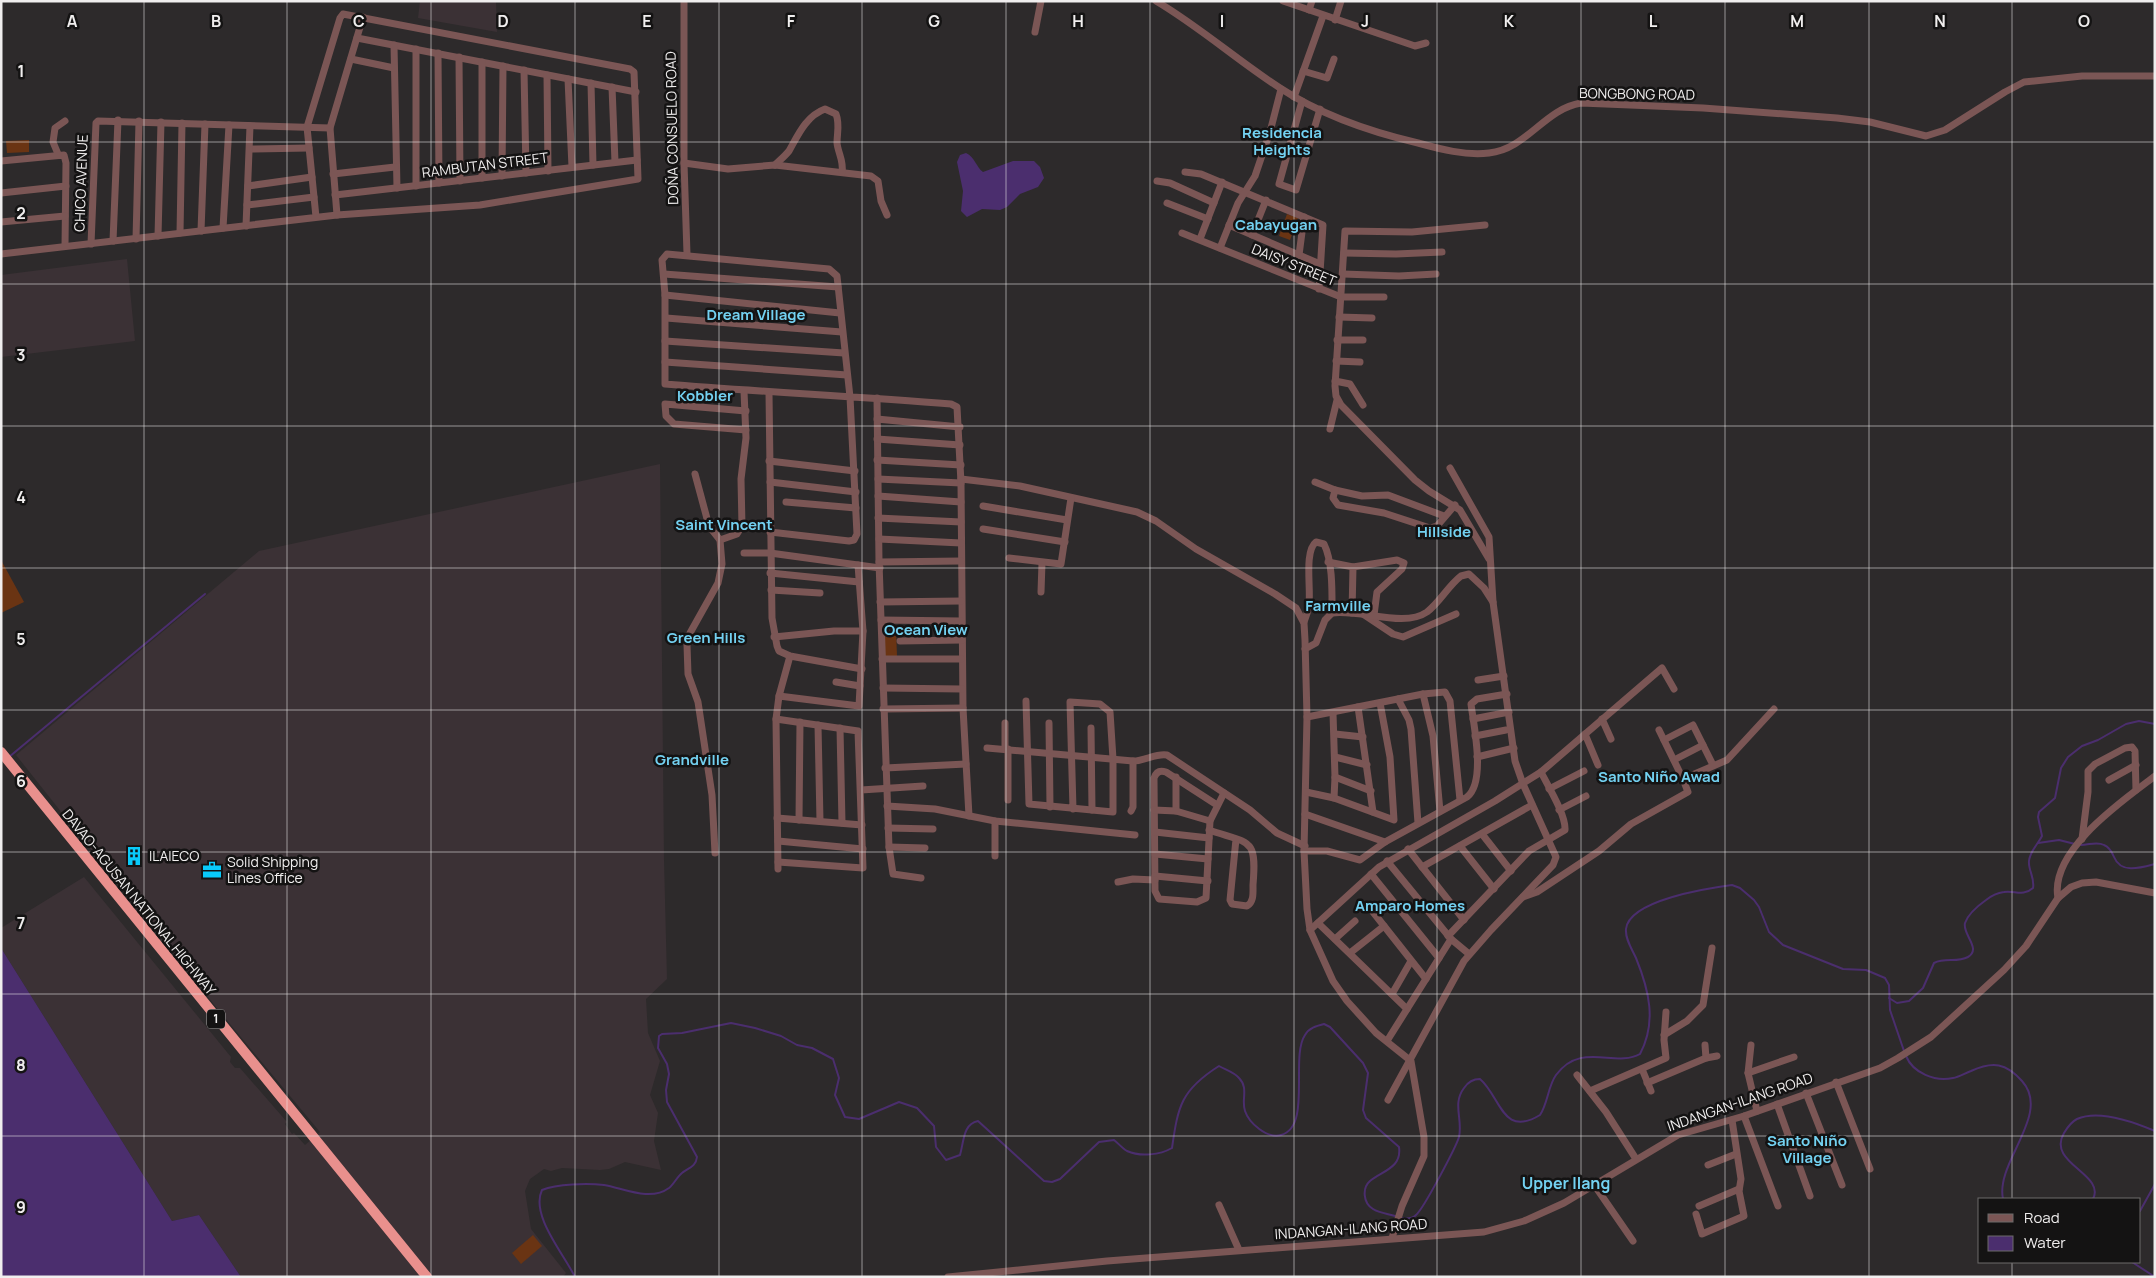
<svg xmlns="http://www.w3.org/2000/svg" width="2156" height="1278" font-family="Manrope,sans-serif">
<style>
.built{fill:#3b3135}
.green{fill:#6a3413}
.water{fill:#4b2e6e}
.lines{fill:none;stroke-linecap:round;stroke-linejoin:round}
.stream{stroke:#4b2e6e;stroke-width:2}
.minor{stroke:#7b5655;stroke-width:7}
.highway{stroke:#e9908d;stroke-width:10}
.grid{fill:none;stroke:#f0eeee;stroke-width:1;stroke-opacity:0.55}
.labels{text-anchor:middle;stroke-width:5;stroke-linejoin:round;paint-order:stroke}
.shield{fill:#141313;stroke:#aeacac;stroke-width:1}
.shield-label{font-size:12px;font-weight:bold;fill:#f0eeee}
.street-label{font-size:14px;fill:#f0eeee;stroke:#141313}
.poi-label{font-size:14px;fill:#f0eeee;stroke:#141313;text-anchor:start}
.neighbourhood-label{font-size:15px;font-weight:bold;fill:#73d1f1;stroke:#141313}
.quarter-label{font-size:16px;font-weight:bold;fill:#73d1f1;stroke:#141313}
.grid-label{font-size:16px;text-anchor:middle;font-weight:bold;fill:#f0eeee;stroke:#141313;stroke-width:5;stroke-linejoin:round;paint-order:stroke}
</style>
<rect width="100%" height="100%" fill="#2d2a2b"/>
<!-- built -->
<g class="built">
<polygon points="420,1 496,1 497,32 418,18"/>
<polygon points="127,259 135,341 1,357 1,275"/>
<polygon points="660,464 664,860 667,979 646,999 648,1033 660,1061 650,1095 658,1113 654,1141 661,1170 625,1162 609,1169 600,1170 562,1168 551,1171 544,1169 530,1179 525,1191 531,1229 566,1273 563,1277 241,1277 199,1215 172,1221 1,948 1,928 84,877 231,1057 230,1062 235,1068 240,1068 287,1122 285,1124 292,1134 294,1133 305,1145 320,1132 220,1012 16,755 259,551"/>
</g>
<!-- green -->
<g class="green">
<polygon points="29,140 29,152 7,153 6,141"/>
<polygon points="1287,214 1298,218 1290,240 1279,236"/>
<polygon points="1,560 24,602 1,613"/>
<polygon points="896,630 897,656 884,656 884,631"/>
<polygon points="533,1235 542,1246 521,1264 512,1253"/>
</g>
<!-- water -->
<g class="water">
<path d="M 966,153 C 975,157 976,167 983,172 L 1013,161 L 1034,161 L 1040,167 L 1044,178 L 1038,187 L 1020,194 L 1007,207 L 1000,210 L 982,209 L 967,217 L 961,211 L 963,191 L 957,162 L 960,155 Z"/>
<polygon points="1,948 172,1221 199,1215 241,1277 1,1277"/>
</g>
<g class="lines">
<!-- stream -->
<g class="stream">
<polyline points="9,757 205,594"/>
<polyline points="2038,843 2059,840 2075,844"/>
<path d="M 2081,845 C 2089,845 2097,841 2104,845 C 2109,847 2112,852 2114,857 C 2121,874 2140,868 2155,864"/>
<path d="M 1889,998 L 1897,1003 L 1909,1001 L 1923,988 L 1934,963 C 1945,957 1957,963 1968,957 C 1982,949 1962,934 1965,923 C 1968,914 1979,905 1986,900 C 1991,896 1997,893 2004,892 C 2014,890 2023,897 2033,888 C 2035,878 2028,870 2029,861 C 2030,851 2038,844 2042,836 L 2038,817 L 2039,812 L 2055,798 L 2061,768 L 2068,757 L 2082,746 L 2098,740 L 2126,724 L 2139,721 L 2155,724"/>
<path d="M 1906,1056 C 1913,1073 1935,1082 1953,1078 C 1959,1077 1965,1073 1971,1071 C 1993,1061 2006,1063 2022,1081 C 2052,1114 1995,1162 2003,1199"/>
<path d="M 2093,1199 C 2106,1174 2046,1163 2064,1133 C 2067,1128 2071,1122 2077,1119 C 2099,1109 2134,1122 2155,1131"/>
<polyline points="2140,1211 2155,1184"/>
<path d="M 1401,1218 C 1407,1219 1412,1219 1416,1215 C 1424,1208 1456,1147 1459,1137 C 1463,1119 1452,1104 1464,1088 C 1468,1082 1473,1079 1480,1079 C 1501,1097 1502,1138 1540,1115 C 1548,1103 1548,1086 1556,1075 C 1581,1041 1615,1068 1640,1054 C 1657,1022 1649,990 1636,958 C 1632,949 1625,939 1626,929 C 1629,900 1709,888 1732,885 L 1740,888 L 1754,900 L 1759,907 L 1769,932 L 1783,945 L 1843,969 L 1866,970 L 1885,978 L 1889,985 L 1890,1010 L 1904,1051"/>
<polyline points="2132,1262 2155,1277"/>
<path d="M 575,1277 C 564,1254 530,1215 542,1190 C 557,1184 587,1183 604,1185 C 623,1188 650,1202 669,1188 C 674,1184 677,1177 682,1173 C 688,1168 696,1167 697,1157 L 667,1102 L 666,1090 L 669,1074 L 667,1064 L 658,1048 L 659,1036 L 662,1034 L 682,1033 L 731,1023 L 755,1028 L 781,1036 L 797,1045 L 812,1048 L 833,1059 L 839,1078 L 835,1095 L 845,1117 L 859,1119 L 899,1102 L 917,1108 L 934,1126 L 936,1147 L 946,1160 L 960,1155 C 964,1141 963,1124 978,1121 L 1044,1181 L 1052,1182 L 1060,1179 L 1099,1142 L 1114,1140 C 1118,1143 1122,1148 1127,1151 C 1140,1157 1160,1155 1172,1148 C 1178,1106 1181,1090 1219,1066 C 1226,1070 1234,1072 1239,1078 C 1249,1088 1241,1100 1245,1111 C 1249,1123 1267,1139 1281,1135 C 1312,1127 1290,1057 1305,1035 C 1309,1028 1316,1026 1324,1024 L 1330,1027 L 1363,1063 L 1368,1073 L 1363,1110 L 1366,1118 L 1399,1147 C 1402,1168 1382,1171 1370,1181 C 1362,1188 1363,1203 1373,1209 C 1379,1213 1389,1214 1395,1216"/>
</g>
<!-- minor -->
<g class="minor">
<polyline points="684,1 684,163 687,254"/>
<path d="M 1156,1 C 1200,27 1238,61 1280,88 C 1321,115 1371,132 1418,143 C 1440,149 1466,156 1489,153 C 1527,149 1544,109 1581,103 L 1703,108 L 1837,118 L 1870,122 L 1926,136 L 1945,130 L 2005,92 L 2024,82 L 2082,76 L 2155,76"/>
<polyline points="1283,1 1415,46 1426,43"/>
<polyline points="1309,10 1312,1"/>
<polyline points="1335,20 1341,1"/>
<polyline points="1035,32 1041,1"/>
<polyline points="357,38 636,92"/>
<polyline points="394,45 397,188"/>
<polyline points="416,49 416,186"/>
<polyline points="438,53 439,183"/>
<polyline points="459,57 460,181"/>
<polyline points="351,59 394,68"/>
<polyline points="482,62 482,178"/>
<polyline points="524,70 526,173"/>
<polyline points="1303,71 1327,78 1334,59"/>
<polyline points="547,75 548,171"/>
<polyline points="568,79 572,167"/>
<polyline points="591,83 593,165"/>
<polyline points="612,87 615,162"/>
<polyline points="1294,97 1323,16"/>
<polyline points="1302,101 1279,184 1296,190 1320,109"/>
<polyline points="250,149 309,148"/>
<polyline points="58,154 53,142 55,128 65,121"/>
<polyline points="1,161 64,155 66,163 65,246"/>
<polyline points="684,163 728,169 775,165 871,176 878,181 881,201 887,215"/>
<path d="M 775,165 C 779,161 785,156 789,151 C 798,135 806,116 825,109 L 836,114 C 840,124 837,133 837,143 C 838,153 844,161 842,172"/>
<polyline points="1185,172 1201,174 1323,225 1319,289"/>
<polyline points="333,174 395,167"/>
<polyline points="502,176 503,66"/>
<polyline points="1157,181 1170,183 1214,203"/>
<polyline points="248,186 312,177"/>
<polyline points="1,193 66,186"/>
<polyline points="335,195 637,160"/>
<polyline points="1167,203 1208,219"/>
<polyline points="247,205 314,197"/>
<polyline points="337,215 330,128 363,17"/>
<polyline points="1,222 65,216"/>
<polyline points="1229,225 1320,264"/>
<polyline points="1485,225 1412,232 1345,231 1335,386 1336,396 1341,405 1415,480 1429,491 1460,510 1489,559"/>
<polyline points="246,226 250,126"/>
<polyline points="223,228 229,125"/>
<polyline points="201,231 205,124"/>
<polyline points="180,233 182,123"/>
<polyline points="1182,233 1341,297 1384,297"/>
<polyline points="1252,235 1266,200"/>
<polyline points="158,236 161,122"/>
<polyline points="136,239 139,121"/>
<polyline points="1200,239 1222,182"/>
<polyline points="113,241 118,120"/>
<polyline points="91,244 96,123 98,121 330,128"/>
<polyline points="1220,248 1238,203 1255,176 1270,132 1281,89"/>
<polyline points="1344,253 1396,254 1442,252"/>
<polyline points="1,254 337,215 480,205 638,179 634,72 630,69 343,14 340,18 307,127 316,217"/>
<polyline points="1299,255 1304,217"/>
<polyline points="664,274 838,287"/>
<polyline points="1343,274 1399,276 1436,274"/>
<polyline points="665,295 840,313"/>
<polyline points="1339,317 1372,318"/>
<polyline points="666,318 842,332"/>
<polyline points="1337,340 1363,340"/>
<polyline points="665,341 844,353"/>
<polyline points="1336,361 1360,362"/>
<polyline points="665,362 847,375"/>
<polyline points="1335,381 1350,384 1363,405"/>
<polyline points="769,393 772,618 777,646 779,651 790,656 862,669"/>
<polyline points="877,398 879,562 889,847 893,874 921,878"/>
<polyline points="746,411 665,404 666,416 674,424 746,430"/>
<polyline points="877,419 960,427"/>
<polyline points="1330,429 1337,400"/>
<polyline points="877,439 960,445"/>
<polyline points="877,460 961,465"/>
<polyline points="769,461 855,471"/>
<polyline points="695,474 709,526 720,540 722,564 718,583 690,633 687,645 688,674 698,702 712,795 715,853"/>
<polyline points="878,479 961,483"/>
<polyline points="961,479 1020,486 1137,512 1156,521 1196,549 1275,594 1296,608 1304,623 1305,640 1307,717 1304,851 1307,909 1310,930 1333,981 1347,1001 1376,1033 1411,1061 1424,1137 1424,1156 1402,1206 1392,1238"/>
<polyline points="770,482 856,492"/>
<polyline points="1315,482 1335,490 1362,496 1388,495 1444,516"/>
<polyline points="1335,490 1333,498 1338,505 1384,513 1430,528 1437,526 1455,505"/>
<polyline points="878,496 961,502"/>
<polyline points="786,502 856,508"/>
<polyline points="983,506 1067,520"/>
<polyline points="878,518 961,522"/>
<polyline points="742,526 770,526"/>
<polyline points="983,529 1065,542"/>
<path d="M 770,532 L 849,541 L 854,540 L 857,534 L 850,397 L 837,276 L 829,269 L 667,254 L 662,260 L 665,295 L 665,384 C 761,392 856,396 951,404 L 957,407 L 961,483 L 963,708 L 969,816"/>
<polyline points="879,539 961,543"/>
<polyline points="720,540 737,534 742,526 741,479 746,438 744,391"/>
<polyline points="744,553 770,553 880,568"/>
<polyline points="1009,558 1061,564 1071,498"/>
<polyline points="879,562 961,561"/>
<polyline points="1328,562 1353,567 1397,560 1404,563 1402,569 1377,592 1374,615"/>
<polyline points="770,573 859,582"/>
<polyline points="771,590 820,593"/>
<polyline points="1041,592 1042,563"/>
<polyline points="880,602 961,601"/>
<polyline points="1352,613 1353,567"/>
<polyline points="1363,614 1393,634 1403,637 1456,614"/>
<polyline points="881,620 961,621"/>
<path d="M 1304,622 C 1306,616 1309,610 1309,603 C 1311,589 1304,551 1316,542 L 1324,544 C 1333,562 1332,593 1332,613"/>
<polyline points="774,637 834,631 863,631"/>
<polyline points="900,641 962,640"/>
<path d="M 1305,649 L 1316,643 L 1325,620 L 1332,613 C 1361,609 1404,628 1427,612 C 1440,602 1448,586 1461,576 L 1469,574 L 1484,588 L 1493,602"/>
<polyline points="882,659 961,659"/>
<polyline points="1478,680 1504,676"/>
<polyline points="836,682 860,686"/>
<polyline points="883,688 962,689"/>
<polyline points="1423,694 1433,736 1440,811"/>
<polyline points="779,696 859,706 863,631 858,565"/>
<polyline points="1398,699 1409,720 1411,729 1418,823"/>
<polyline points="1026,701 1029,804 1113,812 1113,759 1110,712 1100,704 1070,702 1073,809"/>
<polyline points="1358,707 1373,812"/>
<polyline points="883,709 963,708"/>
<polyline points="1333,713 1335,777 1334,798"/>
<polyline points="1307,717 1423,694 1445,692 1450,701 1460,800"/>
<polyline points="776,719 858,731 863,868 778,862"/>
<polyline points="1473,719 1509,712"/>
<polyline points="1602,719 1611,739"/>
<polyline points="1049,723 1050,807"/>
<polyline points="818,725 820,821"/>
<polyline points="840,728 842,823"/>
<polyline points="1091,728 1092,810"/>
<polyline points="1335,734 1363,737"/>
<polyline points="1585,734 1598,765"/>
<polyline points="1475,736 1506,730"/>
<polyline points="1664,740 1693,725 1713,765"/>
<path d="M 987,748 L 1133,761 C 1145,761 1156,753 1167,755 L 1250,810 L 1277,833 L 1305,846"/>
<polyline points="1005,749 1005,723"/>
<polyline points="1008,749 1008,800"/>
<polyline points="1335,757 1367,765"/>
<polyline points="1477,757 1514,748"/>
<polyline points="1674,760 1703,745"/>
<polyline points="885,768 966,764"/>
<polyline points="1176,777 1176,811"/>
<polyline points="1335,777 1371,791"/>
<polyline points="1683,779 1727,760 1774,709"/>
<polyline points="2109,780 2136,765"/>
<polyline points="1549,789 1584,771"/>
<polyline points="861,790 923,786"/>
<polyline points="1306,792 1334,798 1394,820 1390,757 1380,703"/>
<path d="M 1217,805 L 1166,772 C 1160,770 1156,772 1154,778 L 1155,891 L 1159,899 L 1197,902 L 1206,898 L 1210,821 L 1224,793"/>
<polyline points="887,806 935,809 995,821 1135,835"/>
<polyline points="1154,810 1176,811 1210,821"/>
<polyline points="1559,810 1586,796"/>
<polyline points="1131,811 1133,807 1133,761"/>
<polyline points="1305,814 1385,842"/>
<polyline points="777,818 862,825"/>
<polyline points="799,820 800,722"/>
<polyline points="995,821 995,856"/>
<polyline points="888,828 933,829"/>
<path d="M 1209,830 C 1250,844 1257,837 1253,885 C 1253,893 1254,902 1247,906 L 1232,904 L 1230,900 L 1236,839"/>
<polyline points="1155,832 1209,838"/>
<polyline points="1482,834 1511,871"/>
<polyline points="2082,839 2088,792 2088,771 2095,764 2125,748 2132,747 2135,751 2136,790"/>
<polyline points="778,841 863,849"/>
<polyline points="1460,846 1494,889"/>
<polyline points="889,847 925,848"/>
<polyline points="1408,849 1464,920"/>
<path d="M 1304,851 L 1327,851 L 1360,860 L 1385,842 L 1467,797 C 1486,782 1474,727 1471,704 L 1477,699 L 1507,694"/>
<polyline points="1155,854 1208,859"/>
<polyline points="1387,861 1451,939 1469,954"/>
<polyline points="1422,867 1532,805"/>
<polyline points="778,869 776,719 779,696 790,656"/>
<polyline points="1371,874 1439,958"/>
<polyline points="1155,876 1208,881"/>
<polyline points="1118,882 1133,879 1155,880"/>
<polyline points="1523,897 1537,892 1599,851 1631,824 1688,792 1683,779 1659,730"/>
<path d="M 2058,898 C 2049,851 2122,801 2155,776"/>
<polyline points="1373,912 1426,979"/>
<polyline points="1318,923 1407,1009"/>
<polyline points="1310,930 1379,867 1495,801 1541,772 1662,668 1674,689"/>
<path d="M 1448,936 L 1529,851 L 1565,830 C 1566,815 1548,786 1541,772"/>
<polyline points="1335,939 1355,921"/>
<polyline points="1350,953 1384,926"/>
<polyline points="1392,994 1411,961"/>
<polyline points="1664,1035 1687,1021 1703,1005 1712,948"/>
<polyline points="1387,1041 1451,939"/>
<polyline points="1705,1045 1706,1058"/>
<polyline points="1751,1045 1748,1073 1757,1111"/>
<polyline points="1642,1069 1651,1091"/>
<polyline points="1748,1073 1794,1057"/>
<polyline points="1577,1075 1606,1112 1636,1159"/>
<polyline points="1836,1082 1870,1169"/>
<polyline points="1647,1083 1706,1058 1717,1056"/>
<polyline points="1590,1091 1666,1058 1664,1040 1666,1012"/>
<polyline points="1806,1093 1842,1185"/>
<polyline points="1388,1100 1464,961 1491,930 1553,865 1556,857 1523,784 1515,761 1493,602 1489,537 1450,468"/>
<polyline points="1777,1104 1810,1196"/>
<polyline points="1744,1116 1778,1206"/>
<polyline points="1708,1165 1736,1154"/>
<polyline points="1595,1186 1633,1241"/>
<polyline points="1219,1205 1239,1250"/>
<polyline points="1699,1206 1739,1189"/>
<polyline points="1696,1214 1702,1234 1744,1216 1739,1191 1741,1179 1732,1120"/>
<polyline points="948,1277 1107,1261 1484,1232 1524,1221 1564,1203 1678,1135 1744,1116 1880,1068 1898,1058 1931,1037 2004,970 2026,946 2058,898 2071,887 2082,883 2096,882 2155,893"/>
</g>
<!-- highway -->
<polyline class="highway" points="1,752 427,1277"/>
</g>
<!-- grid -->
<path class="grid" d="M 144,1 L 144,1277M 287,1 L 287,1277M 431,1 L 431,1277M 575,1 L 575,1277M 719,1 L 719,1277M 862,1 L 862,1277M 1006,1 L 1006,1277M 1150,1 L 1150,1277M 1294,1 L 1294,1277M 1437,1 L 1437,1277M 1581,1 L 1581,1277M 1725,1 L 1725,1277M 1869,1 L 1869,1277M 2012,1 L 2012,1199M 1,142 L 2155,142M 1,284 L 2155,284M 1,426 L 2155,426M 1,568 L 2155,568M 1,710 L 2155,710M 1,852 L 2155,852M 1,994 L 2155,994M 1,1136 L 2155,1136M 2012,1262 L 2012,1277"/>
<!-- icons -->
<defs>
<g id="building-bare" transform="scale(1.5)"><path d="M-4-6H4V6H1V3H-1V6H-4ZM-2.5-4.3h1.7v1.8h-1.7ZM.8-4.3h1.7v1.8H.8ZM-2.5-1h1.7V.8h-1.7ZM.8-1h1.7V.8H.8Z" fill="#09cafa" stroke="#141313" stroke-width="2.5" paint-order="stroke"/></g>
<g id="office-bare" transform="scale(1.5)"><path d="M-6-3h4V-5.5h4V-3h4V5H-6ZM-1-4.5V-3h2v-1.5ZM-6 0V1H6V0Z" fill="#09cafa" stroke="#141313" stroke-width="2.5" paint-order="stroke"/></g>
</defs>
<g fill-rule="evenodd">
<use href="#building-bare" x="134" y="856"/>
<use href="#office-bare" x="212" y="870"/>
</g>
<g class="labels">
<!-- shield labels -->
<rect class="shield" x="207" y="1009.5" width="18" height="19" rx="4"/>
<g class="shield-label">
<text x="216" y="1023">1</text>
</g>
<!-- street labels -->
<g class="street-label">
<text transform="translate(1637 94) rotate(1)" y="5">BONGBONG ROAD</text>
<text transform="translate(672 128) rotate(-91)" y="5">DOÑA CONSUELO ROAD</text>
<text transform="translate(485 165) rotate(-7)" y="5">RAMBUTAN STREET</text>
<text transform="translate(81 183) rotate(-88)" y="5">CHICO AVENUE</text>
<text transform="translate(1294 265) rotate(22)" y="5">DAISY STREET</text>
<text transform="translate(139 902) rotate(51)" y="5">DAVAO-AGUSAN NATIONAL HIGHWAY</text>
<text transform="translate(1740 1102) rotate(-19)" y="5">INDANGAN-ILANG ROAD</text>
<text transform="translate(1351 1229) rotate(-4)" y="5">INDANGAN-ILANG ROAD</text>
</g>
<!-- poi labels -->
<g class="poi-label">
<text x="149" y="861">ILAIECO</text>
<text x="227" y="867">Solid Shipping<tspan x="227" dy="16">Lines Office</tspan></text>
</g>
<!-- neighbourhood labels -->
<g class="neighbourhood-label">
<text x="1282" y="138">Residencia<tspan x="1282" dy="17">Heights</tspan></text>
<text x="1276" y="230">Cabayugan</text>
<text x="756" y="320">Dream Village</text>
<text x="705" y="401">Kobbler</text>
<text x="724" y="530">Saint Vincent</text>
<text x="1444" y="537">Hillside</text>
<text x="1338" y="611">Farmville</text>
<text x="926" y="635">Ocean View</text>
<text x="706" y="643">Green Hills</text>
<text x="692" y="765">Grandville</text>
<text x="1659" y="782">Santo Niño Awad</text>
<text x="1410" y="911">Amparo Homes</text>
<text x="1807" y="1146">Santo Niño<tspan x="1807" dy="17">Village</tspan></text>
</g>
<!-- quarter labels -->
<g class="quarter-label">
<text x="1566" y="1189">Upper Ilang</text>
</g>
</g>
<g class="grid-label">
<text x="72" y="27">A</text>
<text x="216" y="27">B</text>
<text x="359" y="27">C</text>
<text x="503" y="27">D</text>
<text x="647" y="27">E</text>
<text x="791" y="27">F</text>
<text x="934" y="27">G</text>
<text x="1078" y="27">H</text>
<text x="1222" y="27">I</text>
<text x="1365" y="27">J</text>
<text x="1509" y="27">K</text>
<text x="1653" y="27">L</text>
<text x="1797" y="27">M</text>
<text x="1940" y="27">N</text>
<text x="2084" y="27">O</text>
<text x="21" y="77">1</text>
<text x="21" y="219">2</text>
<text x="21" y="361">3</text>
<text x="21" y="503">4</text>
<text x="21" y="645">5</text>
<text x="21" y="787">6</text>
<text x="21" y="929">7</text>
<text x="21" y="1071">8</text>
<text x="21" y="1213">9</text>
</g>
<!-- border -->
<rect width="2156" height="1278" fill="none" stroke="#f0eeee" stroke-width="5"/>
<!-- legend -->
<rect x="1978" y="1198" width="162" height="65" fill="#141313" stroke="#6c6b6b"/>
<rect x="1988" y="1214" width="25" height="8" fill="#7b5655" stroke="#6c6b6b"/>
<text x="2024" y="1223" font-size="15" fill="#f0eeee">Road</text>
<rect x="1988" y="1236" width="25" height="15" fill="#4b2e6e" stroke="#6c6b6b"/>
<text x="2024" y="1248" font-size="15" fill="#f0eeee">Water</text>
</svg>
